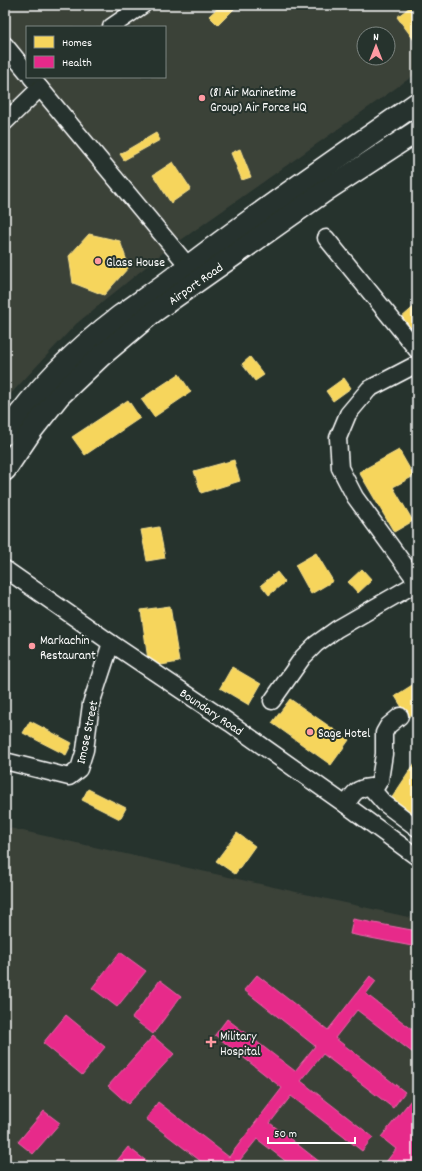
<svg xmlns="http://www.w3.org/2000/svg" width="422" height="1171" font-family="Dekko,sans-serif">
<style>
.built{fill:#3b4239;fill-rule:evenodd}
.homes{fill:#f6d55c;stroke:#f9e28d}
.health{fill:#e7298a;stroke:#ee69ad}
.lines{fill:none;stroke-linecap:round;stroke-linejoin:round}
.minor-casing{stroke:#fff;stroke-width:19}
.major-casing{stroke:#fff;stroke-width:24}
.minor{stroke:#26332d;stroke-width:16}
.major{stroke:#26332d;stroke-width:21}
.poi-dot{fill:#ff9aa2;stroke:#26332d;stroke-width:1.5}
.labels{text-anchor:middle;stroke-width:4;stroke-linejoin:round;paint-order:stroke}
.poi-label{font-size:13px;fill:#fff;stroke:#26332d;text-anchor:start}
.street-label{font-size:13px;fill:#fff;stroke:#26332d}
</style>
<rect width="100%" height="100%" fill="#26332d"/>
<filter id="ink" filterUnits="userSpaceOnUse"><feTurbulence type="fractalNoise" baseFrequency=".025" numOctaves="2"/><feDisplacementMap in="SourceGraphic" scale="8" xChannelSelector="R" yChannelSelector="G"/><feConvolveMatrix kernelMatrix="1 2 1 2 8 2 1 2 1" color-interpolation-filters="sRGB"/></filter>
<g filter="url(#ink)">
<!-- built -->
<g class="built">
<path d="M 5,5 L 417,5 L 417,73 L 181,240 L 178,237 L 162,248 L 164,252 L 76,324 L 5,400 ZM 27,27 L 165,27 L 165,77 L 27,77 ZM 364,34 L 388,34 L 388,58 L 364,58 Z"/>
<polygon points="5,827 417,919 417,1166 5,1166"/>
</g>
<!-- homes -->
<g class="homes">
<polygon points="221,5 232,5 235,8 218,25 209,16"/>
<polygon points="410,7 417,17 417,44 397,17"/>
<polygon points="156,133 160,140 124,160 120,154"/>
<polygon points="240,149 251,177 242,180 231,153"/>
<polygon points="173,162 191,189 171,203 153,175"/>
<polygon points="89,234 120,241 129,267 104,295 73,283 69,256"/>
<polygon points="417,304 417,329 414,332 401,318"/>
<polygon points="250,357 264,375 255,381 242,364"/>
<polygon points="179,374 191,392 154,417 141,399"/>
<polygon points="344,378 351,388 333,401 326,391"/>
<polygon points="128,400 140,418 85,455 72,437"/>
<polygon points="399,450 414,476 393,487 413,521 394,532 359,472"/>
<polygon points="234,460 240,481 201,493 194,471"/>
<polygon points="159,527 165,558 147,561 141,530"/>
<polygon points="316,553 333,581 311,594 295,565"/>
<polygon points="362,569 372,580 358,593 348,582"/>
<polygon points="277,572 285,582 269,595 261,585"/>
<polygon points="170,606 179,662 149,667 141,610"/>
<polygon points="232,667 261,684 249,705 220,688"/>
<polygon points="417,682 417,711 408,717 395,696"/>
<polygon points="290,699 349,740 331,765 272,723"/>
<polygon points="30,721 72,743 66,755 23,733"/>
<polygon points="415,763 417,764 417,816 391,799"/>
<polygon points="88,789 126,808 120,819 82,800"/>
<polygon points="237,833 255,846 235,874 216,861"/>
</g>
<!-- health -->
<g class="health">
<polygon points="353,919 417,931 417,947 350,934"/>
<polygon points="120,952 146,971 117,1007 92,988"/>
<polygon points="257,975 328,1030 370,976 376,981 366,994 417,1033 417,1056 357,1010 335,1038 405,1092 393,1108 323,1054 301,1081 373,1137 362,1151 291,1096 270,1123 325,1166 292,1166 257,1139 236,1165 237,1166 207,1166 146,1119 158,1102 229,1157 282,1088 215,1035 227,1019 295,1071 315,1046 244,990"/>
<polygon points="160,980 181,996 153,1034 132,1018"/>
<polygon points="66,1015 105,1047 82,1075 43,1043"/>
<polygon points="153,1036 174,1054 128,1104 108,1086"/>
<polygon points="411,1100 417,1105 417,1160 412,1166 383,1166 396,1149 381,1137"/>
<polygon points="44,1111 60,1123 33,1154 18,1142"/>
<polygon points="128,1147 153,1166 122,1166 116,1162"/>
</g>
<g class="lines">
<!-- minor casing -->
<g class="minor-casing">
<g id="minor">
<polyline points="111,27 143,5"/>
<polyline points="5,45 27,72"/>
<polyline points="31,77 189,267"/>
<polyline points="5,122 40,88"/>
<polyline points="326,238 417,350"/>
<polyline points="417,364 369,389 348,414 338,438 340,468 355,497 417,582"/>
<polyline points="5,569 111,643 230,723 346,805 417,857"/>
<polyline points="272,701 303,657 316,644 337,629 417,583"/>
<polyline points="5,761 69,777 79,769 85,750 91,704 111,643"/>
<polyline points="374,790 380,780 384,754 384,733 388,726 400,716"/>
<path d="M 346,805 C 353,794 356,788 370,787 L 384,803 L 417,828"/>
</g>
</g>
<!-- major casing -->
<g class="major-casing">
<g id="major">
<path d="M 5,434 C 37,388 75,350 120,316 C 142,300 165,285 186,268 C 261,210 340,157 417,103"/>
<polyline points="5,470 32,430 59,396 101,356 152,313 328,189 417,131"/>
</g>
</g>
<!-- minor -->
<use href="#minor" class="minor"/>
<!-- major -->
<use href="#major" class="major"/>
</g>
</g>
<!-- markers -->
<g class="poi-dot">
<circle cx="202" cy="98" r="4"/>
<circle cx="98" cy="261" r="4"/>
<circle cx="32" cy="646" r="4"/>
<circle cx="310" cy="732" r="4"/>
<path d="M209 1036h4v4h4v4h-4v4h-4v-4h-4v-4h4z"/>
</g>
<g class="labels">
<!-- poi labels -->
<g class="poi-label">
<text x="210" y="96">(81 Air Marinetime<tspan x="210" dy="15">Group) Air Force HQ</tspan></text>
<text x="106" y="266">Glass House</text>
<text x="40" y="644">Markachin<tspan x="40" dy="15">Restaurant</tspan></text>
<text x="318" y="737">Sage Hotel</text>
<text x="220" y="1040">Military<tspan x="220" dy="15">Hospital</tspan></text>
</g>
<!-- street labels -->
<g class="street-label">
<text transform="translate(195 283) rotate(-35)" y="5">Airport Road</text>
<text transform="translate(212 711) rotate(34)" y="5">Boundary Road</text>
<text transform="translate(86 732) rotate(-78)" y="5">Imose Street</text>
</g>
</g>
<!-- margin -->
<rect width="422" height="1171" fill="none" stroke="#26332d" stroke-width="20"/>
<rect x="10" y="10" width="402" height="1151" fill="none" stroke="#fff" stroke-width="1.5" filter="url(#ink)"/>
<!-- legend -->
<rect x="26" y="26" width="140" height="52" fill="#26332d" stroke="#7d8581"/>
<rect x="34" y="36" width="20" height="12" fill="#f6d55c" stroke="#7d8581"/>
<text x="62" y="46" font-size="12" fill="#ffffff">Homes</text>
<rect x="34" y="56" width="20" height="12" fill="#e7298a" stroke="#7d8581"/>
<text x="62" y="66" font-size="12" fill="#ffffff">Health</text>
<!-- north arrow -->
<g transform="translate(376 46)"><circle r="19" fill="#26332d" stroke="#7d8581"/>
<path d="M0-3L7 15L0 10L-7 15Z" fill="#ff9aa2"/>
<text y="-6" font-size="11" font-weight="bold" text-anchor="middle" fill="#ffffff">N</text>
</g>
<!-- scale -->
<path d="M268 1137v6h87v-6" fill="none" stroke="#ffffff" stroke-width="2"/>
<text x="274" y="1137" font-size="12" fill="#ffffff" stroke="#26332d" stroke-width="3" paint-order="stroke">50 m</text>
</svg>
